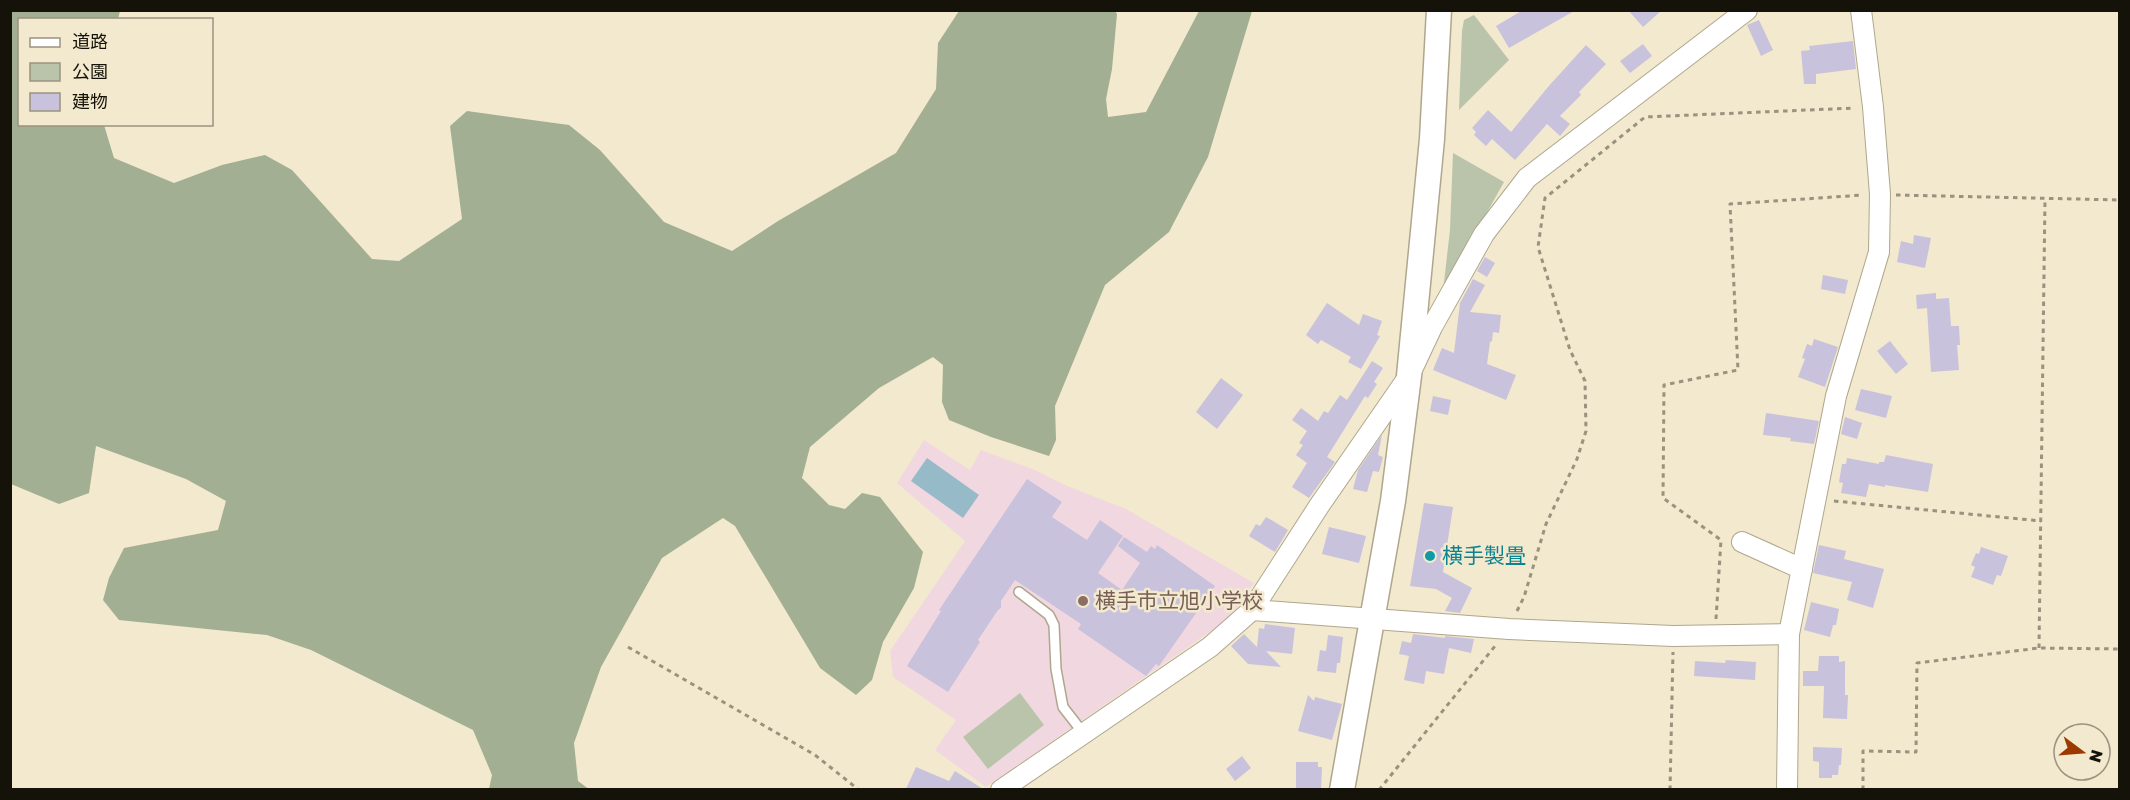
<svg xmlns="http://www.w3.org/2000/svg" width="2130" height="800" font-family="'Golos Text','Noto Sans JP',sans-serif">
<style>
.education{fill:#f1d8e0}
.green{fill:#b9c4ab}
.forest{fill:#a2af92}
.water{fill:#97bac9}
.building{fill:#c9c2dc}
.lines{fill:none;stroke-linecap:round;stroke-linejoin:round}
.service-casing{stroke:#afa68d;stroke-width:12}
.minor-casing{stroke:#afa68d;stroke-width:22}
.tertiary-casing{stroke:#afa68d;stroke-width:27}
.path{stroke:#99927e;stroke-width:3;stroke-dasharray:4.5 4.5;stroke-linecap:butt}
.service{stroke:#fff;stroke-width:9}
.minor{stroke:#fff;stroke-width:20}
.tertiary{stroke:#fff;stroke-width:24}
.culture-dot{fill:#0f9aa8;stroke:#f2e9ce;stroke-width:2}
.education-dot{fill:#8d6e63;stroke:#f2e9ce;stroke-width:2}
.labels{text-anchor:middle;stroke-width:5;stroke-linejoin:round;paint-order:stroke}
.culture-label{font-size:21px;fill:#0d838f;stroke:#f2e9ce;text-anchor:start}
.education-label{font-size:21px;fill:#785e54;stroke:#f2e9ce;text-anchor:start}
</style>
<rect width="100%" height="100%" fill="#f2e9ce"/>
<!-- education -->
<polygon class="education" points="924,440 970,470 981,450 1035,470 1067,486 1126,509 1254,583 1230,618 986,787 935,750 956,720 893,677 890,651 965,541 897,483"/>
<!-- green -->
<g class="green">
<polygon points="1474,15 1509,60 1459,110 1462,31 1464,20"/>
<polygon points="1453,153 1504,182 1443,291 1450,230"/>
<polygon points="1020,693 1044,725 988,769 963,737"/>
</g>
<!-- forest -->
<polygon class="forest" points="10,11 120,11 118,19 20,20 20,124 104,125 114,158 174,183 222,165 265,155 292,170 372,259 399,261 462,219 450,126 467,111 569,125 600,150 664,222 732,251 778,221 896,153 936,89 938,43 959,11 1115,11 1117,14 1112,69 1106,99 1108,117 1146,112 1199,11 1252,11 1208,157 1169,232 1105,285 1055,406 1056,440 1049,456 991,437 949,420 942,402 943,365 933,357 879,388 810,447 802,478 829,505 845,509 862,493 880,497 923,552 914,588 883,642 872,680 856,695 820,668 735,526 723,518 662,558 601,667 574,743 578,781 590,790 489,789 492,775 473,730 311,650 267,635 119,620 103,600 109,578 124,548 218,530 226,501 186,479 96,446 89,493 59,504 11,484"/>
<!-- water -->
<polygon class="water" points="927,458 979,495 963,518 911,481"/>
<!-- building -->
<g class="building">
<polygon points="1523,10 1576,10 1509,48 1496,26"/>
<polygon points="1628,10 1662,10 1643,27"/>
<polygon points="1759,20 1773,50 1761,56 1747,25"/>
<polygon points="1853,41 1856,69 1816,74 1816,84 1804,84 1801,51 1810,50 1809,46"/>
<polygon points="1643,44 1652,56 1630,73 1620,61"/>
<polygon points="1586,45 1606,64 1579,92 1581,95 1560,116 1570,124 1560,136 1547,124 1515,160 1492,139 1486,146 1474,135 1476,132 1472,128 1488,110 1511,132 1548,87"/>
<polygon points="1914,235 1931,238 1925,268 1897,262 1901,241 1913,244"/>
<polygon points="1485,257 1495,263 1487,277 1477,271"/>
<polygon points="1823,275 1848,280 1845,294 1821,289"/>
<polygon points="1473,279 1485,285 1470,312 1501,315 1499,333 1493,332 1492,341 1490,342 1487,364 1516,375 1506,400 1433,370 1442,348 1454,353 1460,303"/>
<polygon points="1936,293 1936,299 1949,298 1951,326 1959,326 1960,345 1957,345 1959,370 1931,372 1927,308 1917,309 1916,295"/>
<polygon points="1327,303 1359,325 1363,314 1382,321 1377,335 1380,336 1361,369 1348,362 1351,357 1321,340 1318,344 1306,335"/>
<polygon points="1814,339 1838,347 1825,387 1798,377 1805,359 1802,358 1807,344 1812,346"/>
<polygon points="1890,341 1908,364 1896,374 1877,351"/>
<polygon points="1372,361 1383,368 1374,382 1377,384 1368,398 1365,396 1327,457 1335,462 1309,498 1292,487 1307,463 1296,455 1303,445 1299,443 1307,431 1292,420 1301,408 1318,421 1324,411 1328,413 1340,395 1347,400"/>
<polygon points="1221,378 1243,395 1217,429 1196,412"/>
<polygon points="1861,389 1892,396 1886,418 1855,410"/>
<polygon points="1433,396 1451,400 1448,415 1430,411"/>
<polygon points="1766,413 1819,421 1814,444 1790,441 1791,438 1763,435"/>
<polygon points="1845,417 1862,423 1857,439 1841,434"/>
<polygon points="1382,435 1378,455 1383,457 1379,472 1373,471 1367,492 1353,489 1358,470"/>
<polygon points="1886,455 1933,464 1928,492 1885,485 1885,487 1869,484 1866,497 1841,493 1843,483 1839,482 1842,464 1846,464 1847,458 1879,464 1879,462 1884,462"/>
<polygon points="1027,479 1062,502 1052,517 1087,540 1100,520 1123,536 1098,573 1122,590 1140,563 1118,546 1124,537 1147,552 1151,546 1155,549 1157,545 1215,586 1159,666 1156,664 1146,676 1078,629 1081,624 1015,580 1001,601 1001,608 998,610 978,640 980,642 948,692 907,666 941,611 939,610"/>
<polygon points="1424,503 1453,507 1443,572 1472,588 1460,613 1445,611 1452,598 1436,589 1410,586"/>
<polygon points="1266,517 1288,530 1275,552 1249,536 1256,524 1260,526"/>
<polygon points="1329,527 1366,536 1359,563 1322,554"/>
<polygon points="1819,545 1846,551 1844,559 1884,569 1873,608 1847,600 1852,582 1813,573"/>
<polygon points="1981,547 2008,556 2001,576 1997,575 1993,585 1971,577 1975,567 1971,565 1976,553 1979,554"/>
<polygon points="1811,602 1839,609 1836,625 1833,625 1830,637 1804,630"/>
<polygon points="1265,624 1295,628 1292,654 1266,651 1281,667 1248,664 1231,646 1244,634 1257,647 1259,628 1264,629"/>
<polygon points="1413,634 1445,638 1445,636 1474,639 1471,653 1449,648 1444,674 1426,671 1424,684 1404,680 1409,656 1399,654 1402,641 1411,643"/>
<polygon points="1328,635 1343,637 1340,663 1337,663 1336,673 1317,671 1320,650 1326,651"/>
<polygon points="1819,656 1839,656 1839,662 1845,661 1845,695 1848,695 1847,719 1823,718 1824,686 1803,686 1803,671 1818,671"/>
<polygon points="1726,660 1756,662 1755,680 1694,676 1695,661 1725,663"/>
<polygon points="1308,695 1314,701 1315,697 1342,704 1332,740 1298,731"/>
<polygon points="1813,747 1842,748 1841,765 1839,765 1838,775 1832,775 1832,778 1819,778 1819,762 1813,761"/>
<polygon points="1242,756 1251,768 1235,781 1226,769"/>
<polygon points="1296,762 1318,762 1318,767 1322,767 1321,789 1296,789"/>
<polygon points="916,767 949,781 955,771 983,789 906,789"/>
</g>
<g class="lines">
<!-- service casing -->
<g class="service-casing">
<polyline id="service" points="1019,592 1049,615 1054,625 1056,669 1063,707 1084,734"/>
</g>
<!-- minor casing -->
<g class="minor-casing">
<g id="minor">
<polyline points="1742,542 1802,569"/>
<polyline points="1252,610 1509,629 1673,636 1789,634"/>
<polyline points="1001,790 1210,647 1252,610 1319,506 1409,376 1432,327 1484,234 1527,178 1747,10"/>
<polyline points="1787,790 1789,634 1836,396 1879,252 1880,194 1873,107 1861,10"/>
</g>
</g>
<!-- tertiary casing -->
<g class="tertiary-casing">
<polyline id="tertiary" points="1342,790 1393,501 1409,376 1432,139 1439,10"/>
</g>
<!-- path -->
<g class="path">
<polyline points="1896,195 2120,200"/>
<polyline points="1834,501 2041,521"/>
<polyline points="1517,611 1524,597 1546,524 1577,459 1586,431 1585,381 1570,350 1538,247 1545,198 1645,117 1855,108"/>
<polyline points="1716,619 1721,540 1663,498 1664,385 1738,370 1730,204 1863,195"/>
<polyline points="628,647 815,755 859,790"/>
<polyline points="2039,648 2045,198"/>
<polyline points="1379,790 1495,646"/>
<polyline points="1670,790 1673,652"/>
<polyline points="1863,790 1863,751 1916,752 1917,663 2039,648 2120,649"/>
</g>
<!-- service -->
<use href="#service" class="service"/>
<!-- minor -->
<use href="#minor" class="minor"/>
<!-- tertiary -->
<use href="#tertiary" class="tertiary"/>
</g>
<!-- markers -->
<circle class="culture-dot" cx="1430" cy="556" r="6"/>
<circle class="education-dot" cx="1083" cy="601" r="6"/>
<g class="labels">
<!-- culture labels -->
<g class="culture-label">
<text x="1442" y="563">横手製畳</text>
</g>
<!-- education labels -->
<g class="education-label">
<text x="1095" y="608">横手市立旭小学校</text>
</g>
</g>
<!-- border -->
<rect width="2130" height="800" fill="none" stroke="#151209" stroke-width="24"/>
<!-- legend -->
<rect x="18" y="18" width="195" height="108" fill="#f2e9ce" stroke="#9a937f" stroke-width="1.5"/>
<rect x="30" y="38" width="30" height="9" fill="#ffffff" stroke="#9a937f" stroke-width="1.5"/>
<text x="72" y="48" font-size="18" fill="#151209">道路</text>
<rect x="30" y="63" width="30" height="18" fill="#b9c4ab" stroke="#9a937f" stroke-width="1.5"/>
<text x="72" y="78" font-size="18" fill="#151209">公園</text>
<rect x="30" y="93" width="30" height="18" fill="#c9c2dc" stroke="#9a937f" stroke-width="1.5"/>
<text x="72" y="108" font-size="18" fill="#151209">建物</text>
<!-- north arrow -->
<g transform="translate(2082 752) rotate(106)"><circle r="28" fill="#f2e9ce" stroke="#9a937f" stroke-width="1.5"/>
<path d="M0-4.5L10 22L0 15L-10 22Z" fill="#9c3900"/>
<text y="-9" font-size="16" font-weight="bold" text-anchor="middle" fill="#151209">N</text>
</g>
</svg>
